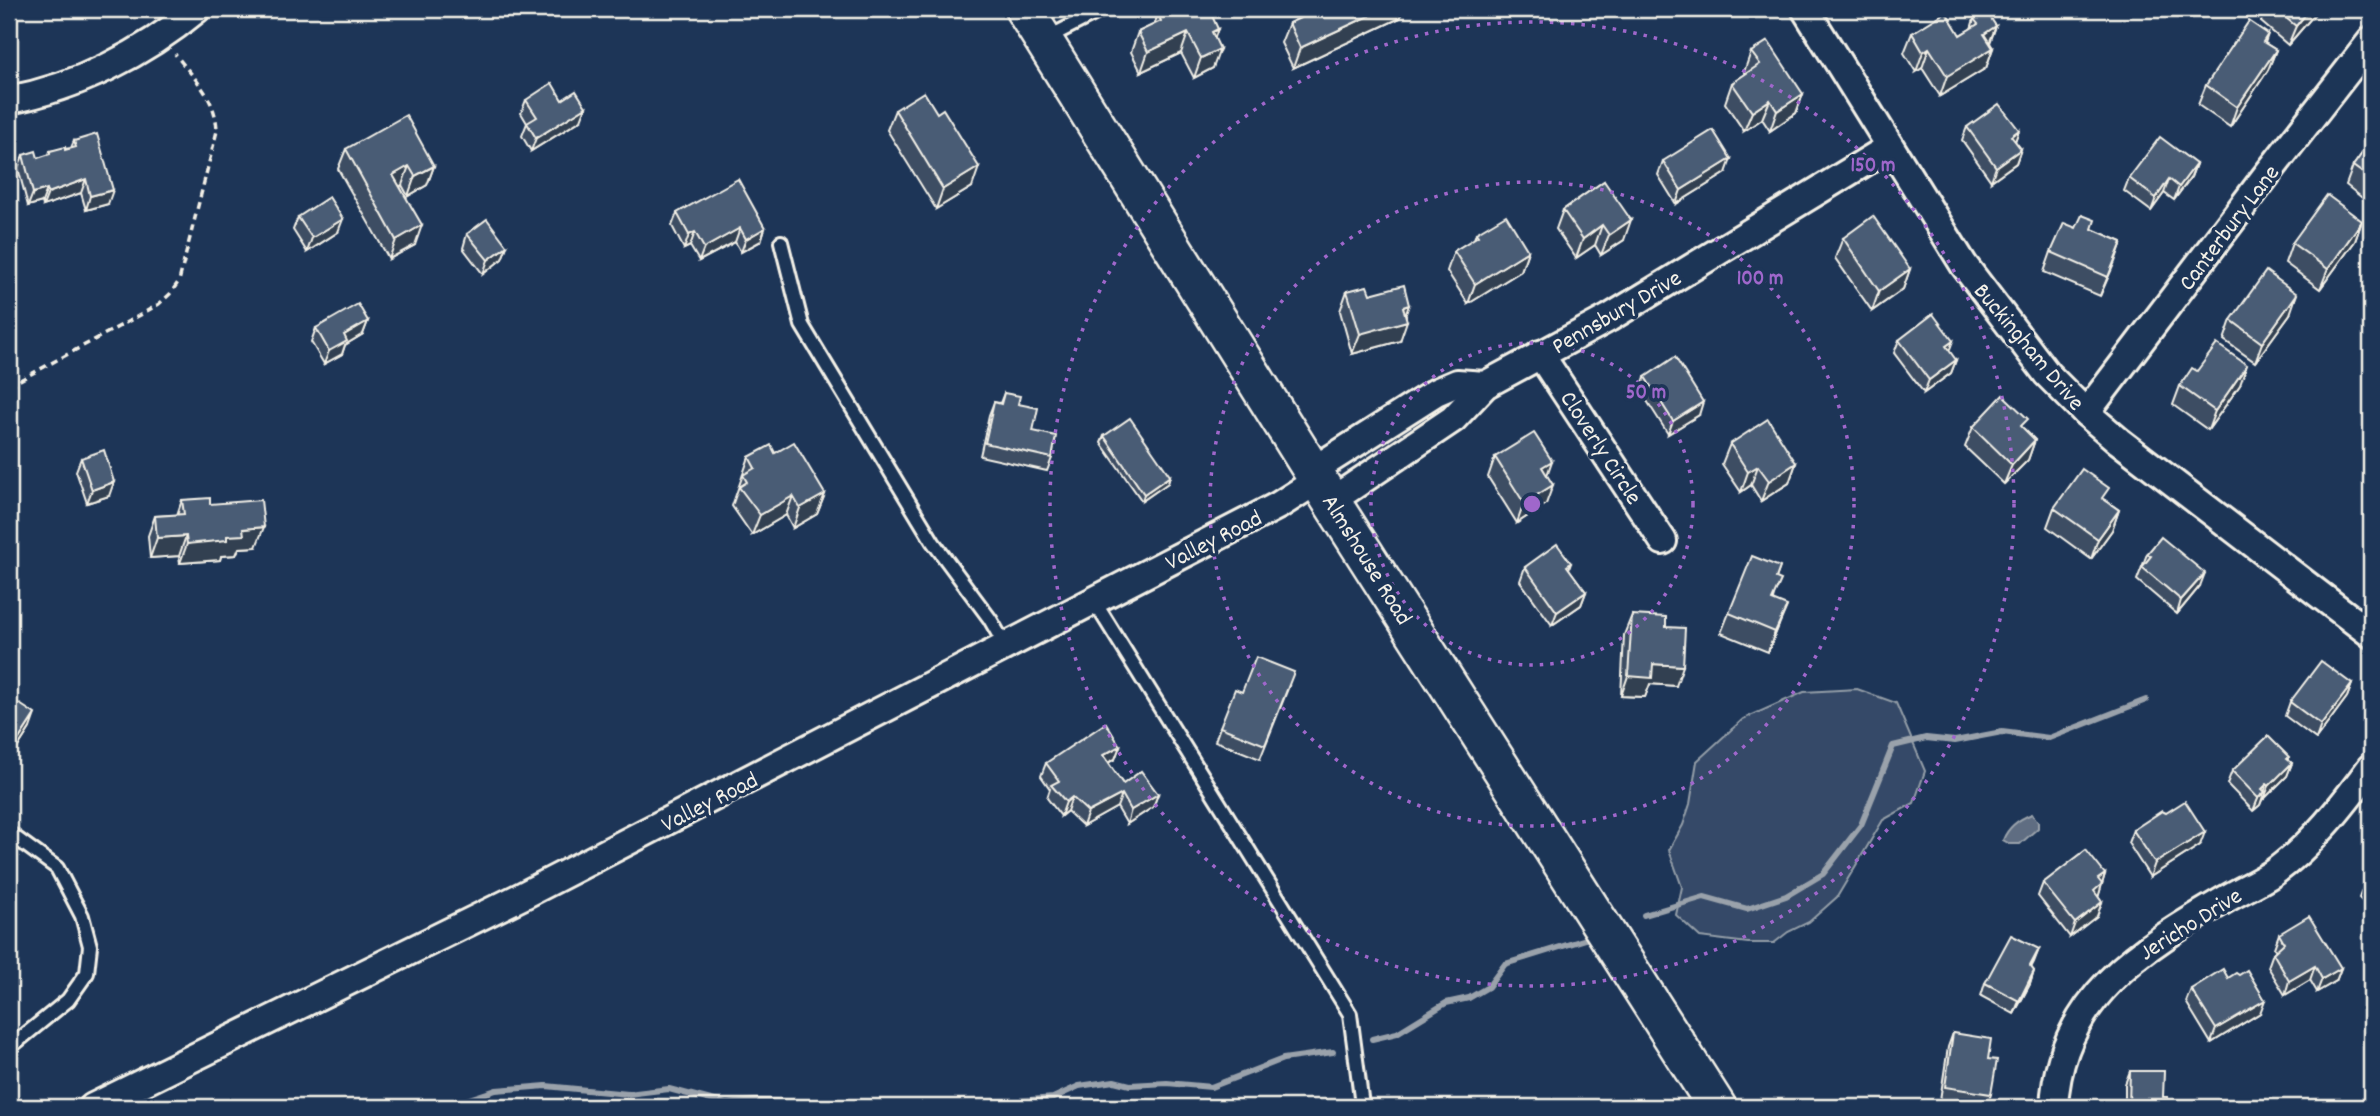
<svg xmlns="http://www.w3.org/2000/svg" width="2380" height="1116" font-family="Dekko,sans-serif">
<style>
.green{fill:#354a67;stroke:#949ea8;stroke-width:2}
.water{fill:#5e6d82;stroke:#9aa2ab;stroke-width:2}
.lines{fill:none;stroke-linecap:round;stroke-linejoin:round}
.stream{stroke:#9aa2ab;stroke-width:6}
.lane-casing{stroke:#f4f1e8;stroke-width:18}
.street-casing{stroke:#f4f1e8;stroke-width:32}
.secondary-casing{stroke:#f4f1e8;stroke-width:42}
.path{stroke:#f4f1e8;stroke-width:3.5;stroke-dasharray:7 5;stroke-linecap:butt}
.lane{stroke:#1d3557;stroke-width:12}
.street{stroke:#1d3557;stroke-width:26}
.secondary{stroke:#1d3557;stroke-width:37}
.wall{fill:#3e4e64;stroke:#f4f1e8;stroke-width:2}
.shaded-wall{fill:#324051;stroke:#f4f1e8;stroke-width:2}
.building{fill:#485b74;stroke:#f4f1e8;stroke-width:2}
.ring{fill:none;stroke:#9f67cb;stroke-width:3.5;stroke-dasharray:3.5 7}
.labels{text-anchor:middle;stroke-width:7;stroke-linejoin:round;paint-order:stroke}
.street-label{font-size:24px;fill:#f4f1e8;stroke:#1d3557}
.centre{fill:#9f67cb;stroke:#1d3557;stroke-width:3.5}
.ring-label{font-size:21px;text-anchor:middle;font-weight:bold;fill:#9f67cb;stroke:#1d3557;stroke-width:7;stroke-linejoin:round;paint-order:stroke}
</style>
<rect width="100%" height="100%" fill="#1d3557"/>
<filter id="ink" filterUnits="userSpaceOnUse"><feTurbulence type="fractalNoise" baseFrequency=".0143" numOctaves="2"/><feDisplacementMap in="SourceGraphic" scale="14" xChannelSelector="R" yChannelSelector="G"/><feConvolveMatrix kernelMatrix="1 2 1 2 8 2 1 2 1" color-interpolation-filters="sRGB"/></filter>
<g filter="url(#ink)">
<!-- green -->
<polygon class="green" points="1857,689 1896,703 1925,771 1914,803 1883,820 1837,897 1809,922 1788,932 1774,943 1748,943 1700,937 1676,915 1682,887 1669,850 1683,825 1690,804 1697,761 1743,719 1804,692"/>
<!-- water -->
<path class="water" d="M 2032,814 L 2038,822 L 2038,828 L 2020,844 L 2010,844 L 2003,840 C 2008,827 2019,819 2032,814 Z"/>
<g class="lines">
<!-- stream -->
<g class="stream">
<polyline points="1644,915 1704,897 1747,909 1786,896 1823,874 1861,825 1893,746 1926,738 1955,741 2002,732 2049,738 2146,700"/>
<polyline points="1372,1039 1397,1033 1446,1003 1469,998 1488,987 1505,964 1586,939"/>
<polyline points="445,1107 496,1090 546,1086 628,1094 669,1089 726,1104 755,1101 811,1102 836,1107"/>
<polyline points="955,1107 1053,1098 1079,1086 1114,1081 1130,1085 1167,1083 1211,1087 1283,1059 1333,1052"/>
</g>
<!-- lane casing -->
<g class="lane-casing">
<g id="lane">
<polyline points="1047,38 1104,9"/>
<polyline points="781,242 802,325 933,542 990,619 1006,647"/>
<polyline points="1094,601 1350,1014 1362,1105"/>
<polyline points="9,833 57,868 82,916 90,946 87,973 68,1000 9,1048"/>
</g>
</g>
<!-- street casing -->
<g class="street-casing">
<g id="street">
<polyline points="1805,9 1964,265 2047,374 2086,413 2119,441 2371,634"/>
<path d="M 9,100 C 78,87 143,54 197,9"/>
<polyline points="1540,354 1663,541"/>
<polyline points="2086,413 2265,177 2371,41"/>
<polyline points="1312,471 1436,392 1457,383 1485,385"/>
<polyline points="1331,501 1453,419 1485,385 1609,318 1890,147"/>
<polyline points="93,1107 522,896 1279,505 1318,480"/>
<path d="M 2054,1107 C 2059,998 2142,948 2226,899 C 2241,890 2258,883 2273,873 C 2312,845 2343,805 2371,767"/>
</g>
</g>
<!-- secondary casing -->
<g class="secondary-casing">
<polyline id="secondary" points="1024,9 1331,501 1717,1107"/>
</g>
<!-- path -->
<path class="path" d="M 9,386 L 142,314 L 159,304 L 170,294 L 179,281 L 217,131 C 216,97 195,80 175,54"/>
<!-- lane -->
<use href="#lane" class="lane"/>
<!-- street -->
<use href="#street" class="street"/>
<!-- secondary -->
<use href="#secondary" class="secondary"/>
</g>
<!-- wall -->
<g class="wall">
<polygon points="1309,9 1403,9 1400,18 1293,68 1281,43 1289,23 1311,13"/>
<polygon points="2265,9 2319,9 2288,45 2261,22"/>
<polygon points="1158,14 1215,38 1213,68 1194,78 1181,53 1141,72 1131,52 1138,32 1154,25"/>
<polygon points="1974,19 1996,26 1990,43 1993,48 1986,68 1940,96 1922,68 1916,72 1904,53 1912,33 1960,35 1971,29"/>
<polygon points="2268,34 2265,43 2276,50 2268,70 2230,127 2198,105 2206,85"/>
<polygon points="1751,52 1803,94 1796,113 1770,131 1762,119 1744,131 1725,103 1732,83 1746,74 1744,72"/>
<polygon points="526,100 562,100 581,120 531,151 522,136 527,123 521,113"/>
<polygon points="895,110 937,113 972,187 936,209 887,130"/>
<polygon points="1967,127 2019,130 2015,141 2021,149 2016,163 1991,181 1962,140"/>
<polygon points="74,141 108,204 86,210 81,193 43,206 42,202 28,206 18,168 23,155 38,158 49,155 50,151 71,148"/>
<polygon points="2371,141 2371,205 2346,185 2353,166"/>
<polygon points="346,149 434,166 427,185 408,196 402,185 400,186 415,245 389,259 338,169"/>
<polygon points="1663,161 1726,173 1676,204 1658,175"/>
<polygon points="2196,164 2191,177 2174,200 2164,193 2151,211 2124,191 2129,178"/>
<polygon points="1604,181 1624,240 1601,255 1595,245 1576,258 1556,229 1563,210"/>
<polygon points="677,213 765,228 761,241 741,252 735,242 699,261 690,246 684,249 672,226"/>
<polygon points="298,217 338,232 307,252 293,230"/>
<polygon points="2362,221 2355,241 2320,289 2285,263 2292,243"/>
<polygon points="2076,228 2092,229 2122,242 2100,296 2044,272 2051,252"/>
<polygon points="1476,233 1528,251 1521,271 1468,304 1447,271 1454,251 1474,239"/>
<polygon points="467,234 507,246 502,259 483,274 463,248"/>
<polygon points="1843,238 1910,269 1903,289 1872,311 1835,258"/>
<polygon points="1347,291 1370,294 1406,316 1400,341 1352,354 1340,311"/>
<polygon points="2290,314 2255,362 2224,340 2231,320"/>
<polygon points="368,321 363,334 345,345 342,354 324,364 311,342 316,328"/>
<polygon points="1899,340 1956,360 1951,373 1924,393 1894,353"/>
<polygon points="1645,377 1699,415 1668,434 1640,390"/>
<polygon points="2240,385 2208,430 2173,405 2180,386"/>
<polygon points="1004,393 1018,404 1033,431 1052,458 1047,471 980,456 989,415 994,402 1000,403"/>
<polygon points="1973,427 2024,429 2035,440 2028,460 2004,484 1965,447"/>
<polygon points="1104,436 1170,476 1168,483 1142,501 1101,443"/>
<polygon points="1730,444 1796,463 1789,483 1761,501 1751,485 1741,492 1722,464"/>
<polygon points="775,453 825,494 817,514 793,528 786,515 752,535 732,506 749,457"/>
<polygon points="1495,457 1547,475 1546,504 1517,523 1488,477"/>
<polygon points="81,458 109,496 87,503 76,471"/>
<polygon points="182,500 210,504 256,547 239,548 236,555 221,556 220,560 180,563 179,556 150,558 148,536 155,516 177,515"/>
<polygon points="2105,500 2119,510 2112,530 2091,559 2047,527 2054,508"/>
<polygon points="2147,554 2200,586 2177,614 2137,580"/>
<polygon points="1571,563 1569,569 1586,592 1581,605 1552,625 1520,581 1525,567"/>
<polygon points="1780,567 1776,578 1773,600 1779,625 1768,652 1721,633 1729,613"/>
<polygon points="1632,615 1666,627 1676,686 1650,684 1645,697 1621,696 1624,635"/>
<polygon points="2352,684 2347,697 2316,739 2285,716 2290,702"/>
<polygon points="1289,686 1260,759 1215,741 1220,727 1242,692"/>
<polygon points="9,697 30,728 12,756 9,754"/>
<polygon points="1120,746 1115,759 1108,763 1123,784 1158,794 1153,807 1127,824 1117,807 1083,826 1067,811 1061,816 1047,798 1050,789 1041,776 1046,763"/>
<polygon points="2288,760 2292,763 2287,776 2264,799 2263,798 2260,805 2253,811 2227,784 2232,771"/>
<polygon points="2133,830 2200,845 2150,877 2128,843"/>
<polygon points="2105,874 2098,897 2102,902 2097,916 2070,937 2038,896 2043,883"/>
<polygon points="2371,877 2371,910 2359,898 2364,885"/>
<polygon points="2279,934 2341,968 2336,981 2317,992 2310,980 2285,995 2268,967 2273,953 2276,950 2274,948"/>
<polygon points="2039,949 2031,967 2034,971 2030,984 2014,1014 1981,996 1985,983"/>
<polygon points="2228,978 2260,1013 2211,1043 2186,1002 2191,989"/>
<polygon points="1953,1033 1988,1059 1991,1094 1987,1107 1940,1100 1948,1047"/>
<polygon points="2130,1071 2163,1097 2168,1107 2125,1107 2125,1084"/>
</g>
<!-- shaded-wall -->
<g class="shaded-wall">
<polygon points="1384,9 1403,9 1400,18 1293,68 1300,48"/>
<polygon points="2310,9 2319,9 2288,45 2296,26"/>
<polygon points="1996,26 1988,46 1984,34"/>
<polygon points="1218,29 1211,48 1212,32"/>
<polygon points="1188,33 1181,53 1141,72 1148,52"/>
<polygon points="1929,48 1922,68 1916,72 1923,52"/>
<polygon points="1993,48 1986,68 1940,96 1947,76"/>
<polygon points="1220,49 1213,68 1194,78 1201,58"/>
<polygon points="2276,50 2268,70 2230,127 2237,107"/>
<polygon points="1803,94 1796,113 1770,131 1777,111"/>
<polygon points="1770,100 1762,119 1744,131 1752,112"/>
<polygon points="586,107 581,120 531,151 536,138"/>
<polygon points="2019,130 2014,144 2011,136"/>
<polygon points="2021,149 2016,163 1991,181 1996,167"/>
<polygon points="1731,159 1726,173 1676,204 1681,190"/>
<polygon points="2196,164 2191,177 2174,200 2179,187"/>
<polygon points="409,166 402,185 386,194 393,175"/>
<polygon points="434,166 427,185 408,196 415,176"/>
<polygon points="979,167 972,187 936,209 943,189"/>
<polygon points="86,179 81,193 43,206 48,193"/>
<polygon points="2169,179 2164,193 2151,211 2156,198"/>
<polygon points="47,189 42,202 28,206 33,193"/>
<polygon points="113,190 108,204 86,210 90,196"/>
<polygon points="343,219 338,232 307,252 312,238"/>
<polygon points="1631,220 1624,240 1601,255 1609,235"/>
<polygon points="2362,221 2355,241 2320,289 2328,269"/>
<polygon points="422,225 415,245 389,259 396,240"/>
<polygon points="1602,225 1595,245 1576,258 1583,239"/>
<polygon points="740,228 735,242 699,261 704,248"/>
<polygon points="765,228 761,241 741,252 746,239"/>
<polygon points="695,232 690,246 684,249 689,235"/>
<polygon points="2122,242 2115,262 2100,296 2108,277"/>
<polygon points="507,246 502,259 483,274 488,260"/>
<polygon points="1528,251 1521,271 1468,304 1475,284"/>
<polygon points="1910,269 1903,289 1872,311 1879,291"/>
<polygon points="2297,294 2290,314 2255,362 2262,343"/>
<polygon points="1409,305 1403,322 1407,321 1400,341 1352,354 1360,334 1403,307"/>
<polygon points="368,321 363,334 345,345 342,354 324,364 329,351 344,335"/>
<polygon points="1953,341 1948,354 1946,346"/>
<polygon points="1956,360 1951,373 1924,393 1929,380"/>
<polygon points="2247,365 2240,385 2208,430 2215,411"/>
<polygon points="1703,402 1699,415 1668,434 1673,421"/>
<polygon points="2035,440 2028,460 2004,484 2012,465"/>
<polygon points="1552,461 1545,481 1542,467"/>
<polygon points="1796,463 1789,483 1761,501 1769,481"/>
<polygon points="1758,466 1751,485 1741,492 1748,472"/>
<polygon points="1170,476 1168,483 1142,501 1144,494"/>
<polygon points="114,482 109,496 87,503 92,490"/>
<polygon points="1553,485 1546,504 1517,523 1524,503"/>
<polygon points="825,494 817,514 793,528 800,508"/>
<polygon points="793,496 786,515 752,535 760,515"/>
<polygon points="2119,510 2112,530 2091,559 2098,539"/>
<polygon points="264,527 256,547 239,548 236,555 221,556 220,560 180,563 187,544 243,529"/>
<polygon points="186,536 179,556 150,558 157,538"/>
<polygon points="2205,573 2200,586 2177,614 2181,600"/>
<polygon points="1586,592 1581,605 1552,625 1557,612"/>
<polygon points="1787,606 1779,625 1768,652 1775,632"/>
<polygon points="1653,664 1683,666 1676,686 1650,684 1645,697 1621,696 1628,676"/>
<polygon points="2352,684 2347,697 2316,739 2321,725"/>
<polygon points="35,714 30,728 12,756 17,742"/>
<polygon points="1120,746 1115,759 1098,768 1103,755"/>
<polygon points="2289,757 2285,770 2292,763 2287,776 2264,799 2269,786"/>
<polygon points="2267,784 2260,805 2253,811 2262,789"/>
<polygon points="1122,794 1117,807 1083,826 1088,812"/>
<polygon points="1158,794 1153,807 1127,824 1131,810"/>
<polygon points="1072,797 1067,811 1061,816 1066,802"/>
<polygon points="2205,832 2200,845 2150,877 2155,863"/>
<polygon points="2105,874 2098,898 2089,905 2098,879"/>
<polygon points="2102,902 2097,916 2070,937 2075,923"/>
<polygon points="2039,949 2034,962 2025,979 2030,966"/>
<polygon points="2315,966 2310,980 2285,995 2289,981"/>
<polygon points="2341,968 2336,981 2317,992 2322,979"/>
<polygon points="2034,971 2030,984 2014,1014 2019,1001"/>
<polygon points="2265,1000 2260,1013 2211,1043 2216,1029"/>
</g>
<!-- building -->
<g class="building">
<polygon points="1169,9 1209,9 1218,29 1212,32 1220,49 1201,58 1188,33 1148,52 1138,32 1161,21 1158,14"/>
<polygon points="1320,9 1384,9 1300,48 1289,23"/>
<polygon points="2275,9 2310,9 2296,26"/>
<polygon points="1986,11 1996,26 1984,34 1993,48 1947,76 1929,48 1923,52 1912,33 1946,12 1960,35 1978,24 1974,19"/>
<polygon points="2249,21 2268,34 2263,42 2276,50 2237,107 2206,85"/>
<polygon points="1768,41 1803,94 1777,111 1770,100 1752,112 1732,83 1760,64 1751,52"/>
<polygon points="552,83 562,100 576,91 586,107 536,138 527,123 537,117 526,100"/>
<polygon points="924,92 937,113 943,109 979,167 943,189 895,110"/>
<polygon points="1999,104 2019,130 2011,136 2021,149 1996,167 1967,127"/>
<polygon points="406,115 434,166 415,176 409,166 393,175 422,225 396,240 346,149"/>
<polygon points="1713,130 1731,159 1681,190 1663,161"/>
<polygon points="97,134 113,190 90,196 86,179 48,193 47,189 33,193 23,155 36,151 38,158 50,154 50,151 65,147 65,150 76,147 74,141"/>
<polygon points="2160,137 2196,164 2179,187 2169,179 2156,198 2129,178"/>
<polygon points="2371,141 2371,179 2353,166"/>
<polygon points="738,179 765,228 746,239 740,228 704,248 695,232 689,235 677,213"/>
<polygon points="1604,181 1631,220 1609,235 1602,225 1583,239 1563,210"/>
<polygon points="2327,195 2362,221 2328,269 2292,243"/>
<polygon points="329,197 343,219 312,238 298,217"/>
<polygon points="1506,215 1528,251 1475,284 1454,251 1478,236 1476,233"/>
<polygon points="2082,215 2095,220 2092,229 2122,242 2108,277 2051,252 2064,223 2076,228"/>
<polygon points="1873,216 1910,269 1879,291 1843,238"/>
<polygon points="487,219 507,246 488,260 467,234"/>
<polygon points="2266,271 2297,294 2262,343 2231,320"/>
<polygon points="1404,285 1409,305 1403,307 1407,321 1360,334 1347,291 1367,286 1370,294"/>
<polygon points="358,304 368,321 344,335 347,341 329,351 316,328"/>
<polygon points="1933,314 1953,341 1946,346 1956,360 1929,380 1899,340"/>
<polygon points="2217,344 2247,365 2215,411 2180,386 2192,368 2197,371"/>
<polygon points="1675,357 1703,402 1673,421 1645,377"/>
<polygon points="1004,393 1020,396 1018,404 1038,408 1033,431 1056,436 1052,458 985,443 994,402 1001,404"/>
<polygon points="2003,395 2028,419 2021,426 2035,440 2012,465 1973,427"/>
<polygon points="1130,418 1170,476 1144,494 1104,436"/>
<polygon points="1768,419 1796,463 1769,481 1758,466 1748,472 1730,444"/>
<polygon points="1534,433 1552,461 1542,467 1553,485 1524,503 1495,457"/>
<polygon points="794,442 825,494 800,508 793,496 760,515 739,487 747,482 743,475 755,468 749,457 771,445 775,453"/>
<polygon points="104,450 114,482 92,490 81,458"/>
<polygon points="2082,469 2109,488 2102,498 2119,510 2098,539 2054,508"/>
<polygon points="210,498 210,504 261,500 264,527 243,529 244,535 227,536 227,540 187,544 186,536 157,538 155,516 184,514 182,500"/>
<polygon points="2161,537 2205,573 2181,600 2142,567 2151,556 2147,554"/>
<polygon points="1557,544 1571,563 1567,566 1586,592 1557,612 1525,567"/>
<polygon points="1752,556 1780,567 1776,578 1781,580 1772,600 1787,606 1775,632 1729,613"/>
<polygon points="1632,615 1666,617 1666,627 1685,628 1683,666 1653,664 1652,678 1628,676"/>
<polygon points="1256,657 1294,672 1265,745 1220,727 1235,689 1242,692"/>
<polygon points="2321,661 2352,684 2321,725 2290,702"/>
<polygon points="9,697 35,714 17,742 9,737"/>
<polygon points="1106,723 1120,746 1103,755 1123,784 1141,771 1158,794 1131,810 1122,794 1088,812 1072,797 1066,802 1051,785 1059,781 1046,763"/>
<polygon points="2268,736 2289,757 2287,759 2292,763 2269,786 2267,784 2262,789 2265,792 2258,798 2232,771"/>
<polygon points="2185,801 2205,832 2155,863 2133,830 2162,811 2166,813"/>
<polygon points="2086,850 2105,874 2098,879 2102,884 2094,891 2102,902 2075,923 2043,883"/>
<polygon points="2371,877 2371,892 2364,885"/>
<polygon points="2309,916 2341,968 2322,979 2315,966 2289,981 2273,953 2284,943 2279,934"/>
<polygon points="2011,935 2039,949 2030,966 2034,971 2019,1001 1985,983"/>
<polygon points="2223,969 2228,978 2236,973 2239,975 2247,970 2265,1000 2216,1029 2191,989"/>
<polygon points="1953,1033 1991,1039 1988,1059 1997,1060 1991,1094 1945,1087"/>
<polygon points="2130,1071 2164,1071 2163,1097 2168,1097 2168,1107 2129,1107"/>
</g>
</g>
<!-- distance rings -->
<g class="ring">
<circle cx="1532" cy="504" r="161"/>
<circle cx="1532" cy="504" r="322"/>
<circle cx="1532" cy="504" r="482"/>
</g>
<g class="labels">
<!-- street labels -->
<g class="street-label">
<text transform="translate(2228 227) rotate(-53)" y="8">Canterbury Lane</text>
<text transform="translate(1616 311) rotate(-30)" y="8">Pennsbury Drive</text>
<text transform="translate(2030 346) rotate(50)" y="8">Buckingham Drive</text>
<text transform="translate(1602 447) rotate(57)" y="8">Cloverly Circle</text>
<text transform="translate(1213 539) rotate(-27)" y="8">Valley Road</text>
<text transform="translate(1368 559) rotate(58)" y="8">Almshouse Road</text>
<text transform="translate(709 801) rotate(-27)" y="8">Valley Road</text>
<text transform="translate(2190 923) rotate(-32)" y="8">Jericho Drive</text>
</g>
</g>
<circle cx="1532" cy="504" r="10" class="centre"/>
<g class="ring-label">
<text x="1873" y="171">150 m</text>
<text x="1760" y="284">100 m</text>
<text x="1646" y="398">50 m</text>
</g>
<!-- margin -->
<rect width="2380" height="1116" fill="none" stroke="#1d3557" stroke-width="35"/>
<rect x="18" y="18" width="2345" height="1081" fill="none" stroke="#f4f1e8" stroke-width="2.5" filter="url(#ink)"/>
</svg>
